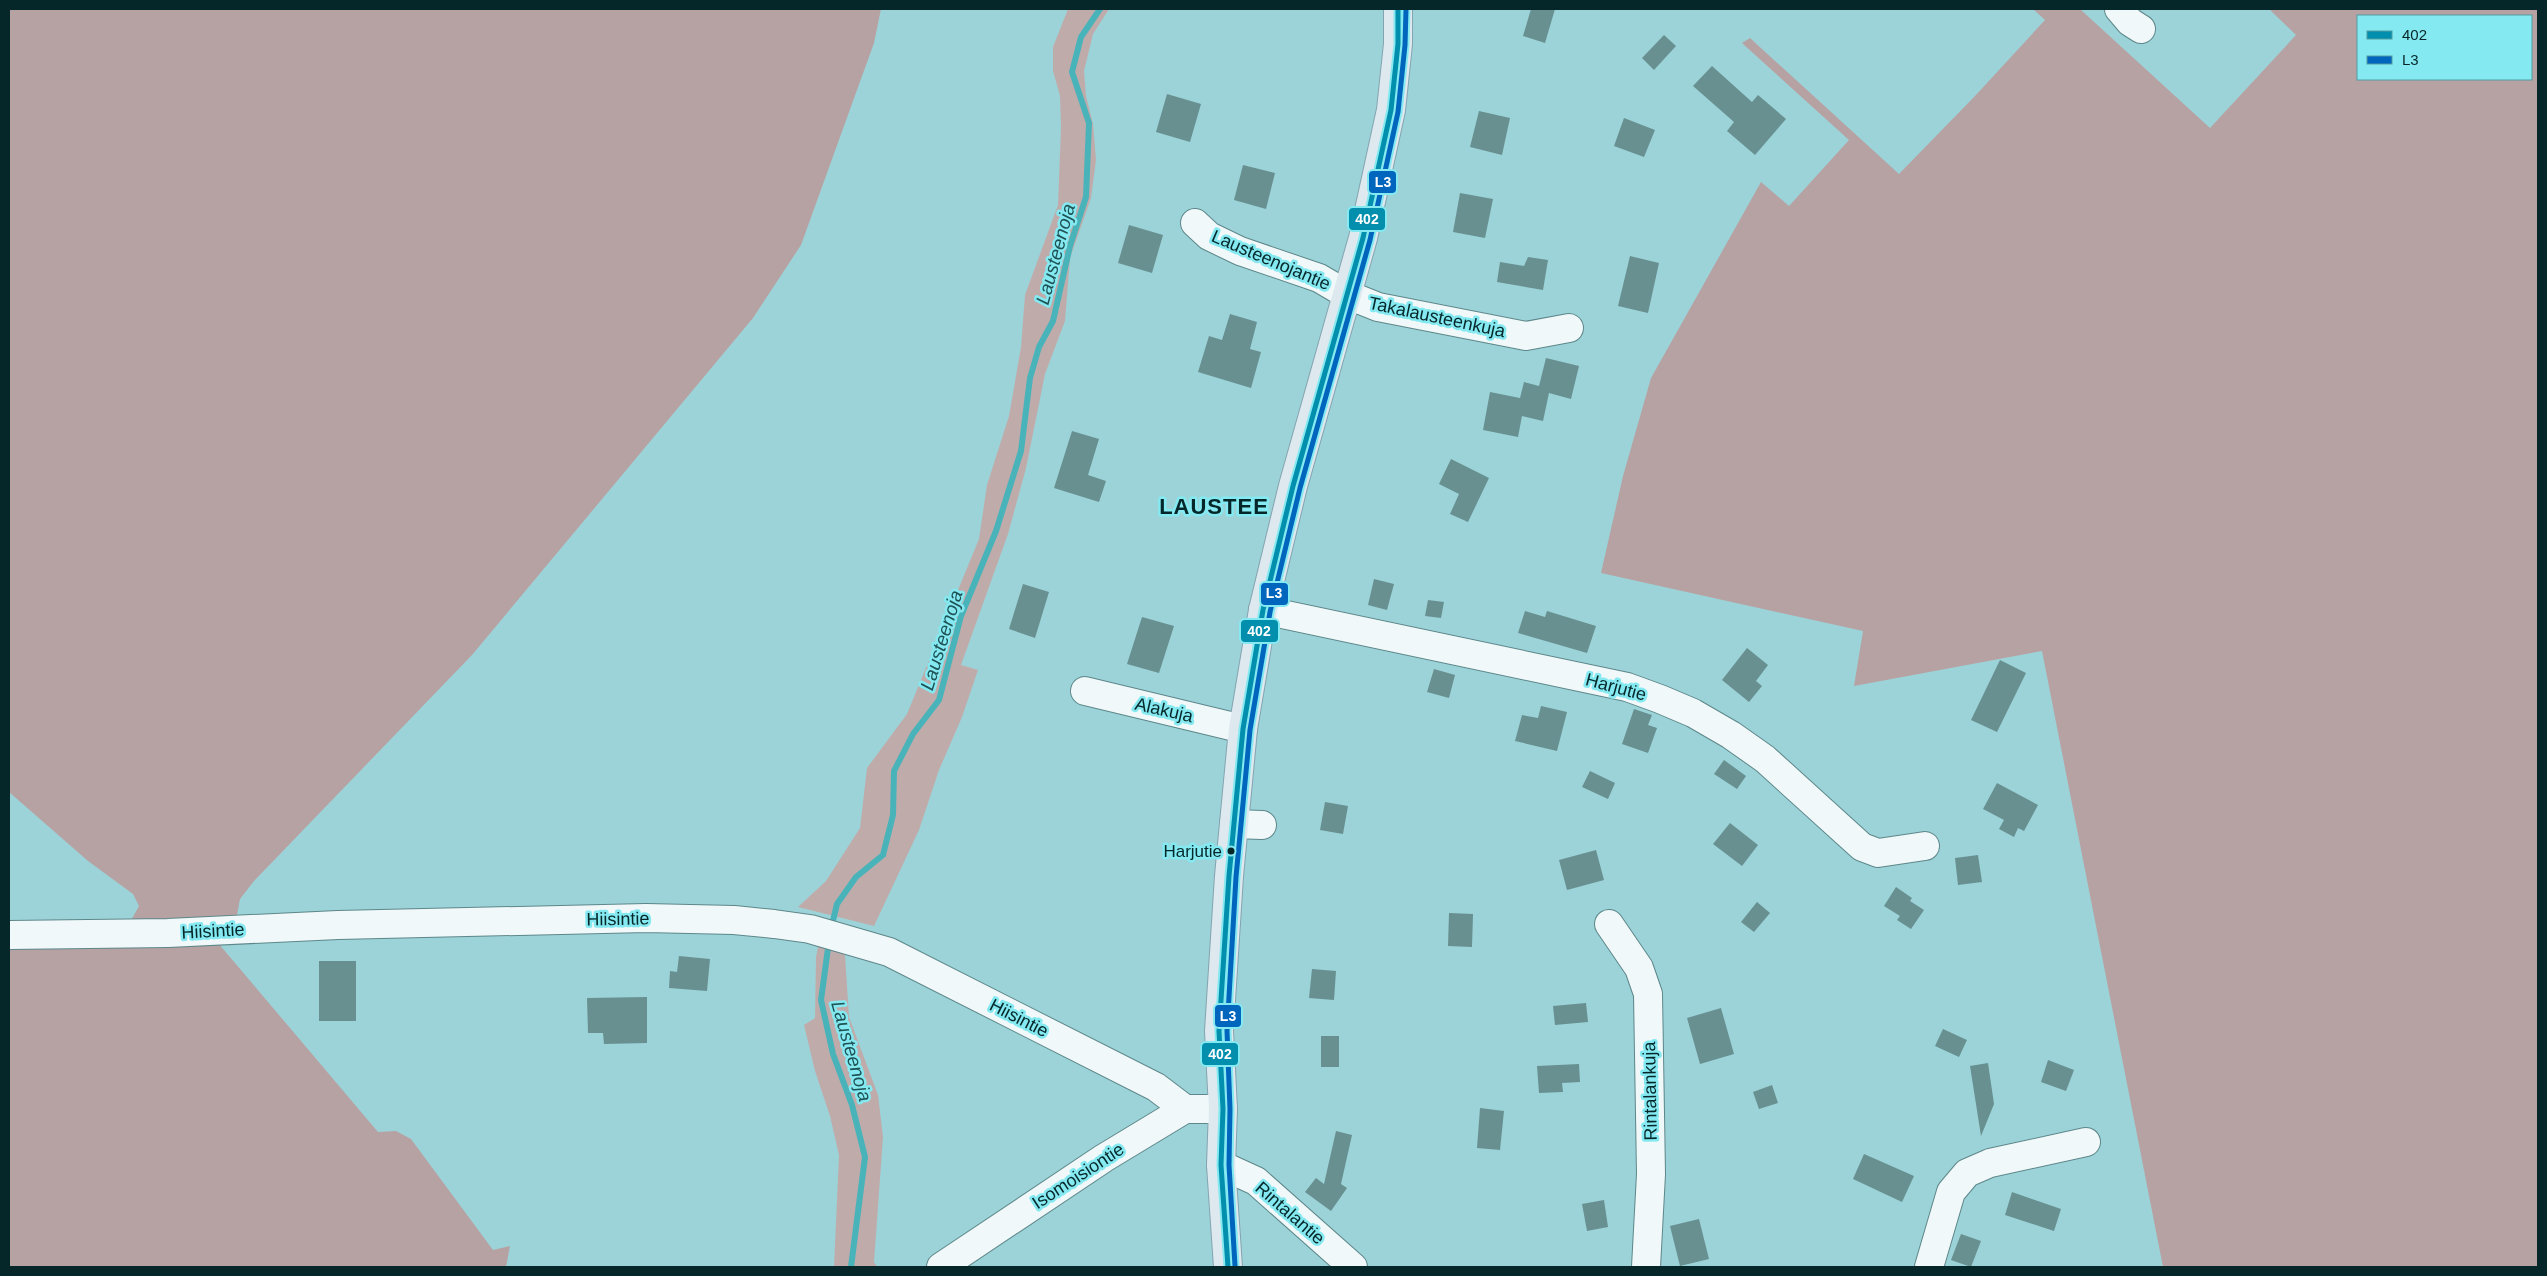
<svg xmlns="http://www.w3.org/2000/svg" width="2547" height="1276" font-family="Helvetica,sans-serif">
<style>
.green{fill:#c0abab}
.forest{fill:#b7a2a3;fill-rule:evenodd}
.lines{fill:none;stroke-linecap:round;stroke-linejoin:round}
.stream{stroke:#49b3ba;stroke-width:6}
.building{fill:#689090}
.minor-casing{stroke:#5d878a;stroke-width:30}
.major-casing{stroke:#84a4b0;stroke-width:30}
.minor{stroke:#f0f8f9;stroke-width:28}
.major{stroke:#dde9ef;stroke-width:28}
.bus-1-casing{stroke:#84e9f0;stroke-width:9}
.bus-2-casing{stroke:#84e9f0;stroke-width:9}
.bus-1{stroke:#018fad;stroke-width:5}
.bus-2{stroke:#0065bd;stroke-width:5}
.bus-dot{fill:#06272a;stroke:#84e9f0;stroke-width:2}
.labels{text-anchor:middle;stroke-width:5;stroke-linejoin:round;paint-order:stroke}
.bus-label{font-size:17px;fill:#06272a;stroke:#84e9f0;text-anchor:end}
.street-label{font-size:18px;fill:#06272a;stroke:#84e9f0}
.water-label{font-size:19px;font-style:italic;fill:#1f5255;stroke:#84e9f0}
.district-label{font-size:22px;font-weight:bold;letter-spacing:1px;fill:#06272a;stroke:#84e9f0}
.line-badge{stroke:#84e9f0;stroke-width:2}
.badge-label{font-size:14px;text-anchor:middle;font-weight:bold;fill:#fff}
</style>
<rect width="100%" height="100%" fill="#9cd3d8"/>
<!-- green -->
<g class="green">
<polygon points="1068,9 1109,9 1093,34 1084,71 1086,96 1093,124 1096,160 1091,198 1070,258 1065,321 1045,374 1026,468 1008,534 961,665 978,670 962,717 939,770 919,830 874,926 798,907 826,881 860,828 867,768 907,714 979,539 987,485 1009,416 1021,347 1025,295 1058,205 1061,127 1060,96 1053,71 1053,47"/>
<polygon points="819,942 845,955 849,1017 878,1095 883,1137 874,1262 877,1267 834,1267 839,1155 830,1116 815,1071 804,1025 815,1018 816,957"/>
</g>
<!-- forest -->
<g class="forest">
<polygon points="9,9 881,9 874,43 801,245 753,318 472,655 254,881 240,899 237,915 129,924 139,906 133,894 88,861 9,792"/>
<path d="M 2033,9 L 2080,9 L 2210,128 L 2296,35 L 2269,9 L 2538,9 L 2538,1267 L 2163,1267 L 2042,651 L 1854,686 L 1863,631 L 1601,573 L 1623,476 L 1651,378 L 1761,182 L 1789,206 L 1849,140 L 1742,43 L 1750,38 L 1899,174 L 1975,96 L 2045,20 ZM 2358,16 L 2531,16 L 2531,79 L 2358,79 Z"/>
<polygon points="213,937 378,1132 396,1131 411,1139 493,1250 510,1246 506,1267 9,1267 9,941"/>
</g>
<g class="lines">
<!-- stream -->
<g class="stream">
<polyline points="831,929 837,904 856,877 883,855 893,815 894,771 913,734 939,700 961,616 996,531 1021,451 1030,378 1039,347 1053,321 1070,246 1086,197 1089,123 1072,72 1081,37 1100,9"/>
<polyline points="829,941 821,1000 833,1054 852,1105 865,1157 851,1267"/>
</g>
</g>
<!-- building -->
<g class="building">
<polygon points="1531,9 1555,9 1545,43 1523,36"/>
<polygon points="1664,35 1676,46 1654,70 1642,58"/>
<polygon points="1712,66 1752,102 1758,95 1786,119 1755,155 1727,131 1734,122 1693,86"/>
<polygon points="1167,94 1201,104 1190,142 1156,132"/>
<polygon points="1479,111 1510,118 1502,155 1470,147"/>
<polygon points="1624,118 1655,130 1644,157 1614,146"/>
<polygon points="1243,165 1275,173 1266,209 1234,200"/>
<polygon points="1460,193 1493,199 1485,238 1453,232"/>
<polygon points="1129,225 1163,235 1152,273 1118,263"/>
<polygon points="1630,256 1659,263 1648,313 1618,306"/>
<polygon points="1528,257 1548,260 1543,290 1497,282 1500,262 1524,266"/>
<polygon points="1230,314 1257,322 1250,349 1261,352 1251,388 1198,372 1209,336 1222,340"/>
<polygon points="1546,358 1579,366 1571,399 1549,393 1543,421 1522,416 1518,437 1483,430 1490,392 1520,398 1524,382 1539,386"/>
<polygon points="1072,431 1099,439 1088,475 1106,481 1099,502 1054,488"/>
<polygon points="1451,459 1489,478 1468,522 1450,514 1459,494 1439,484"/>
<polygon points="1374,579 1394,584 1387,610 1368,605"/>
<polygon points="1023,584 1049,592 1035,638 1009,629"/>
<polygon points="1428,600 1444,602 1441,618 1425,616"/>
<polygon points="1525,611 1545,617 1547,611 1596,626 1587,653 1518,633"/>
<polygon points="1142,617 1174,626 1159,673 1127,664"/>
<polygon points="1747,648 1768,665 1756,681 1762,686 1749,702 1722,680"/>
<polygon points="2000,660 2026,673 1997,732 1971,720"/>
<polygon points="1434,669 1455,675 1449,698 1427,692"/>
<polygon points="1541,706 1567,712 1557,751 1515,741 1522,715 1538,718"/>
<polygon points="1634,709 1652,715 1648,725 1657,728 1648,753 1622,744"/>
<polygon points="1724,760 1746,776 1737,789 1714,774"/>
<polygon points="1590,771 1615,783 1608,799 1582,787"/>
<polygon points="1997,783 2038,805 2024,831 2018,828 2014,837 1999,829 2004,820 1983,809"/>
<polygon points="1325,802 1348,806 1343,834 1320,830"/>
<polygon points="1730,823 1758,845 1742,866 1713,844"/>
<polygon points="1596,850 1604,880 1567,890 1559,860"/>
<polygon points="1978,855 1982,882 1958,885 1955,858"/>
<polygon points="1896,887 1912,898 1910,901 1924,910 1911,929 1897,920 1900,916 1884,906"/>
<polygon points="1757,902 1770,913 1754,932 1741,922"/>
<polygon points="1449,913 1473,914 1472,947 1448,946"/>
<polygon points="679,956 710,959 707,991 669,988 670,971 677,972"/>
<rect x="319" y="961" width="37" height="60"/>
<polygon points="1312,969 1336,971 1334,1000 1309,998"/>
<polygon points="647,997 647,1043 604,1044 603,1033 588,1033 587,998"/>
<polygon points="1586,1003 1588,1022 1555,1025 1553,1006"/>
<polygon points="1721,1008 1734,1054 1700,1064 1687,1018"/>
<polygon points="1943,1029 1967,1040 1959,1057 1935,1046"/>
<rect x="1321" y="1036" width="18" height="31"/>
<polygon points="2048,1060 2074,1070 2066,1091 2041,1082"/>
<polygon points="1988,1063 1994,1104 1981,1136 1970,1066"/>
<polygon points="1579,1064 1580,1082 1562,1083 1563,1092 1539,1093 1537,1066"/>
<polygon points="1772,1085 1778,1103 1759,1109 1753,1092"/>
<polygon points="1480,1108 1504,1111 1500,1150 1477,1148"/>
<polygon points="1336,1131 1352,1135 1341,1184 1347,1188 1331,1211 1305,1192 1316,1178 1324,1184"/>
<polygon points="1864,1154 1914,1176 1902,1202 1853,1179"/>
<polygon points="2012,1192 2061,1209 2054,1231 2005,1215"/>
<polygon points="1604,1200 1608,1227 1587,1231 1582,1204"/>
<polygon points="1699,1219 1709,1259 1680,1266 1670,1226"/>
<polygon points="1961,1234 1981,1241 1971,1267 1951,1260"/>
</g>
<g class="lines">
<!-- minor casing -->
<g class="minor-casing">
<g id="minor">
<polyline points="2119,9 2130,22 2141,29"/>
<polyline points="1195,223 1209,236 1240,251 1319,278 1348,295 1378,307 1526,336 1569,328"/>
<polyline points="1263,610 1627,687 1660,699 1693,713 1731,735 1765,759 1862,847 1878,853 1925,846"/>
<polyline points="1085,691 1243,729"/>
<polyline points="1234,824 1262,825"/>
<polyline points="1609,924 1639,968 1648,994 1651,1174 1646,1267"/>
<polyline points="9,935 168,933 338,925 646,918 734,920 774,924 810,929 889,952 1156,1087 1185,1109"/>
<polyline points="1221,1165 1256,1181 1353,1267"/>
<polyline points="941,1267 1104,1158 1185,1109 1223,1109"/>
<polyline points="1929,1267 1951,1192 1967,1173 1990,1163 2086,1142"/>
</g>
</g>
<!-- major casing -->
<g class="major-casing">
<polyline id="major" points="1228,1267 1221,1165 1223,1109 1219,1031 1229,876 1243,729 1263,610 1293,486 1363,238 1391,110 1398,44 1398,9"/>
</g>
<!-- minor -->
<use href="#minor" class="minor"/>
<!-- major -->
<use href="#major" class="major"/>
<!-- bus-1 casing -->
<g class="bus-1-casing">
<polyline id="bus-1" points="1228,1267 1221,1165 1223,1109 1219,1031 1229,876 1243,729 1263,610 1293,486 1363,238 1391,110 1398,44 1398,9"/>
</g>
<!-- bus-2 casing -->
<g class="bus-2-casing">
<polyline id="bus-2" points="1235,1266 1229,1165 1230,1109 1227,1031 1236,877 1250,730 1270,612 1300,488 1370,240 1398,112 1405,45 1406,9"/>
</g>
<!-- bus-1 -->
<use href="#bus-1" class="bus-1"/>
<!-- bus-2 -->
<use href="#bus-2" class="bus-2"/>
</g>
<!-- markers -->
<circle class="bus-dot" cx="1231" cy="851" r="4.5"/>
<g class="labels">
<!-- bus labels -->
<g class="bus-label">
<text x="1222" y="857">Harjutie</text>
</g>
<!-- street labels -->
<g class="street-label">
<text transform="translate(1271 260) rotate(23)" y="6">Lausteenojantie</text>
<text transform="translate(1437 317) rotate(12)" y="6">Takalausteenkuja</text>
<text transform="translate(1616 687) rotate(15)" y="6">Harjutie</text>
<text transform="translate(1164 710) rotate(13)" y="6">Alakuja</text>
<text transform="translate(618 919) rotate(-1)" y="6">Hiisintie</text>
<text transform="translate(213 931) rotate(-3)" y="6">Hiisintie</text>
<text transform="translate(1019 1018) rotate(27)" y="6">Hiisintie</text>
<text transform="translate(1650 1091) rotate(-91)" y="6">Rintalankuja</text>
<text transform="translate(1078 1176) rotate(-33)" y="6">Isomoisiontie</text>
<text transform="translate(1290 1213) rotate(41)" y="6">Rintalantie</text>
</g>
<!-- water labels -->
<g class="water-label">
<text transform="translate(1055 254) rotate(-75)" y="7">Lausteenoja</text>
<text transform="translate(941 640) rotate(-73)" y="7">Lausteenoja</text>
<text transform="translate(852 1051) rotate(74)" y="7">Lausteenoja</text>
</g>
<!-- district labels -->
<g class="district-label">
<text x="1214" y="514">LAUSTEE</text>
</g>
</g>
<g class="line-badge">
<rect x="1368" y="170" width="29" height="24" rx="5" fill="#0065bd"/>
<rect x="1348" y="207" width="38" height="24" rx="5" fill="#018fad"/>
<rect x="1260" y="582" width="29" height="24" rx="5" fill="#0065bd"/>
<rect x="1240" y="619" width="39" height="24" rx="5" fill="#018fad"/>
<rect x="1214" y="1004" width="28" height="24" rx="5" fill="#0065bd"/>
<rect x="1201" y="1042" width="38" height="24" rx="5" fill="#018fad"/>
</g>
<g class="badge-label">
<text x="1383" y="187">L3</text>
<text x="1367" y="224">402</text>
<text x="1274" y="598">L3</text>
<text x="1259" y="636">402</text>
<text x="1228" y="1021">L3</text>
<text x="1220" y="1059">402</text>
</g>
<!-- border -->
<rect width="2547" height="1276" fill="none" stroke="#06272a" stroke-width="20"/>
<!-- legend -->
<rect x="2357" y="15" width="175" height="65" fill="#84e9f0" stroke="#529ba1"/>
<rect x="2367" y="31" width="25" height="8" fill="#018fad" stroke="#529ba1"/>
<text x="2402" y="40" font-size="15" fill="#06272a">402</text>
<rect x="2367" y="56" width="25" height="8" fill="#0065bd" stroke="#529ba1"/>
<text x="2402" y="65" font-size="15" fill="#06272a">L3</text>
</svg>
